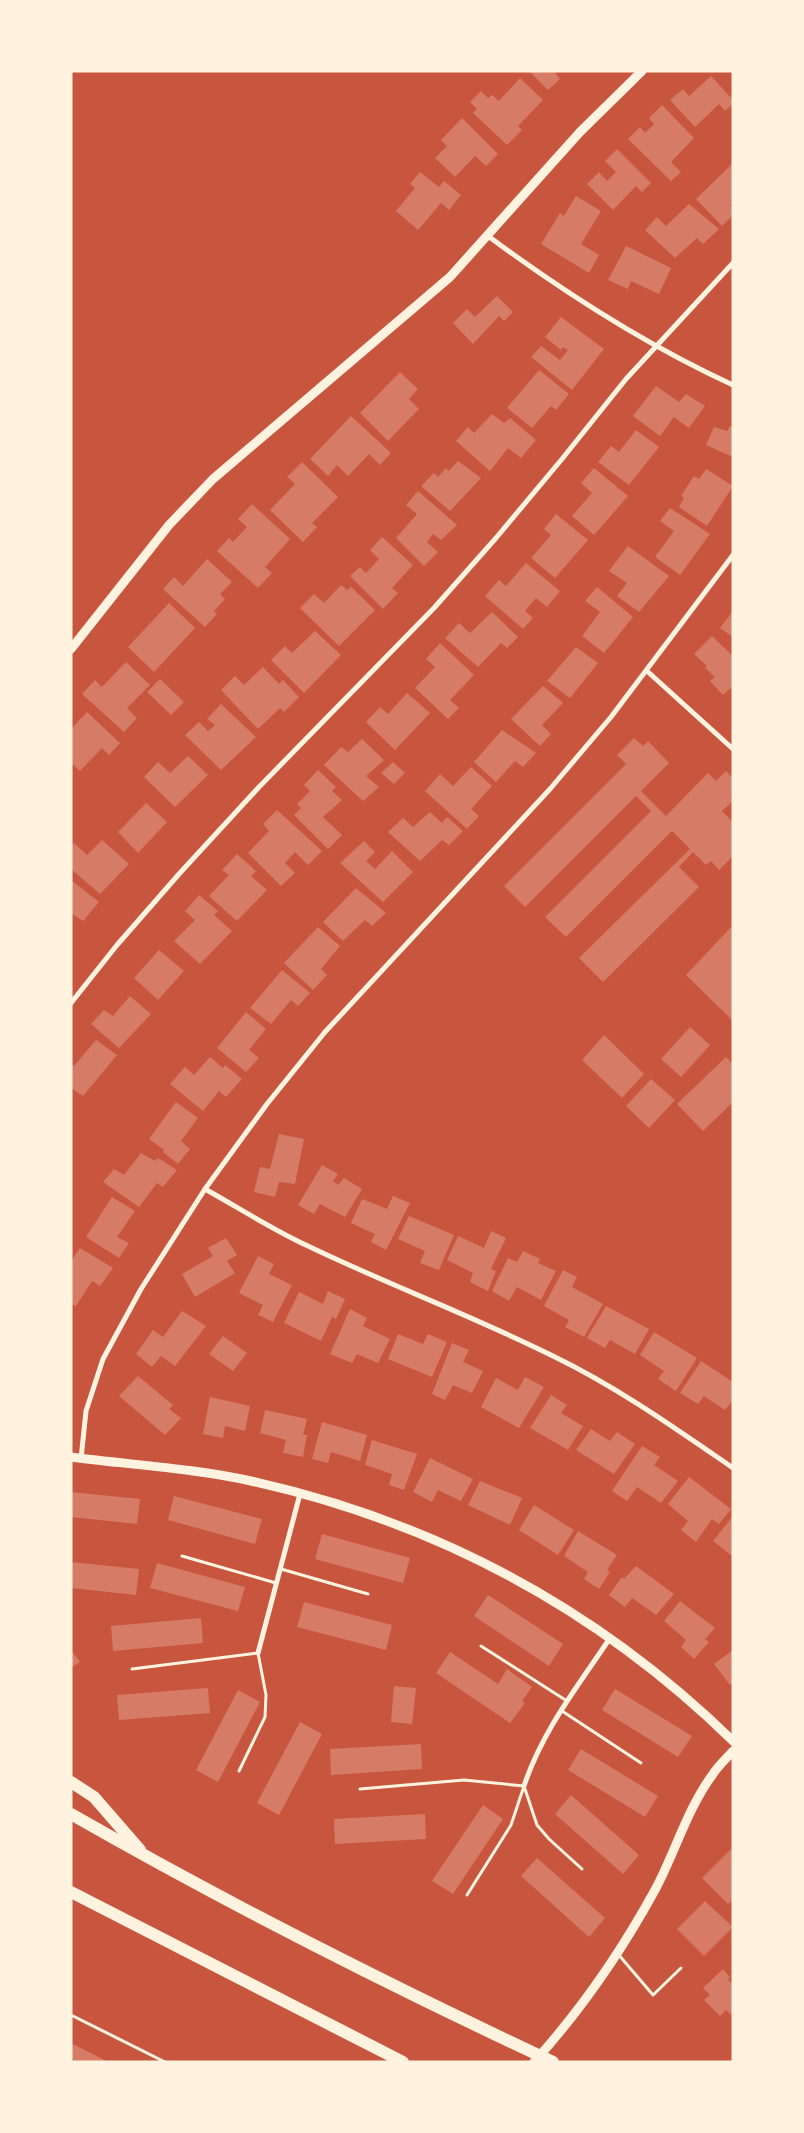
<svg xmlns="http://www.w3.org/2000/svg" width="804" height="2133" font-family="Helvetica,sans-serif">
<style>
.building{fill:#d67c66}
.lines{fill:none;stroke-linecap:round;stroke-linejoin:round}
.service{stroke:#fff3e0;stroke-width:3}
.minor{stroke:#fff3e0;stroke-width:5}
.tertiary{stroke:#fff3e0;stroke-width:9}
.secondary{stroke:#fff3e0;stroke-width:9}
.motorway{stroke:#fff3e0;stroke-width:12}
</style>
<rect width="100%" height="100%" fill="#c8553d"/>
<!-- building -->
<g class="building">
<polygon points="529,71 556,71 555,73 560,79 548,90"/>
<polygon points="711,76 733,100 733,104 725,111 719,104 695,127 670,100 683,89 689,96"/>
<polygon points="520,78 543,100 518,126 522,130 507,145 473,113 477,109 470,102 481,91 488,98 492,95 499,101"/>
<polygon points="662,105 694,138 671,162 681,172 671,181 628,139 640,127 645,133 654,124 649,118"/>
<polygon points="462,118 498,154 486,166 475,156 455,177 435,158 447,146 441,140"/>
<polygon points="617,149 651,183 642,192 636,186 613,210 587,184 599,172 607,181 616,172 605,161"/>
<polygon points="733,163 733,203 730,205 733,208 733,215 722,226 696,199"/>
<polygon points="420,172 439,187 444,181 461,195 449,210 441,203 418,230 396,211 415,188 410,184"/>
<polygon points="576,196 601,211 581,244 599,255 589,273 541,244 560,213 564,216"/>
<polygon points="689,204 719,229 703,244 697,238 675,258 645,230 657,217 666,226"/>
<polygon points="626,246 671,268 659,294 631,281 628,289 608,280"/>
<polygon points="497,296 513,312 504,321 499,316 473,344 453,323 467,309 475,317"/>
<polygon points="561,317 604,349 572,390 531,357 541,346 560,360 568,350 563,347 561,350 545,337"/>
<polygon points="539,370 569,394 556,410 551,406 532,428 507,408"/>
<polygon points="400,372 418,389 409,399 419,409 388,441 360,413"/>
<polygon points="656,386 679,402 686,394 705,406 689,428 674,417 660,436 633,416"/>
<polygon points="492,414 504,423 510,418 536,440 521,458 508,448 490,471 456,441 468,427 474,433"/>
<polygon points="351,416 391,453 380,465 369,454 348,476 337,465 328,476 310,459"/>
<polygon points="730,426 733,427 733,457 706,445 714,427 727,431"/>
<polygon points="636,430 659,447 629,485 598,462 611,446 619,452"/>
<polygon points="458,461 481,478 450,511 421,486 434,473 438,477 446,468 449,471"/>
<polygon points="302,462 338,497 312,523 317,527 303,542 270,510 295,484 287,477"/>
<polygon points="594,468 628,496 594,535 572,516 592,493 581,483"/>
<polygon points="706,469 733,486 707,526 679,507 684,498 681,496 694,476 699,479"/>
<polygon points="418,491 457,525 441,540 433,534 427,542 438,552 424,566 396,538 417,514 406,505"/>
<polygon points="252,504 290,539 265,567 272,573 258,588 217,551 229,538 233,542 247,527 238,519"/>
<polygon points="670,508 710,534 680,575 655,557 674,531 660,521"/>
<polygon points="556,514 588,540 555,578 531,558 551,535 544,529"/>
<polygon points="382,537 413,565 392,588 398,593 383,609 350,576 360,567 366,573 379,559 370,550"/>
<polygon points="628,546 669,576 639,612 617,596 627,583 609,571"/>
<polygon points="207,559 232,582 220,594 225,599 214,611 217,614 205,627 163,589 174,577 183,586"/>
<polygon points="526,563 560,591 547,607 536,598 525,611 533,618 523,629 485,596 499,580 506,586"/>
<polygon points="341,585 347,590 351,587 375,610 339,646 300,608 314,594 324,603"/>
<polygon points="597,587 633,617 604,653 582,636 600,612 585,601"/>
<polygon points="169,603 195,628 154,672 128,647"/>
<polygon points="733,611 733,637 720,628"/>
<polygon points="492,612 518,637 507,648 501,643 478,667 445,638 459,623 470,633"/>
<polygon points="315,631 341,655 304,693 271,660 285,646 292,653"/>
<polygon points="712,636 733,656 733,686 723,695 710,681 715,677 705,668 707,666 694,654"/>
<polygon points="440,643 474,675 450,700 459,708 448,719 415,688 435,667 426,659"/>
<polygon points="576,647 598,663 570,698 547,681"/>
<polygon points="126,662 150,685 127,708 137,718 124,732 82,694 95,680 102,687"/>
<polygon points="263,667 279,684 283,680 299,697 284,712 280,708 258,729 221,690 235,676 244,685"/>
<polygon points="160,679 184,702 171,715 147,692"/>
<polygon points="543,686 563,703 542,725 551,734 540,746 511,719"/>
<polygon points="407,693 430,713 395,750 366,722 380,707 388,714"/>
<polygon points="221,704 256,737 221,770 185,735 199,722 208,731 215,725 207,719"/>
<polygon points="87,712 120,743 109,755 102,748 80,771 71,763 71,729"/>
<polygon points="502,730 536,753 523,767 515,761 496,782 474,762"/>
<polygon points="634,738 643,746 648,741 669,763 641,791 666,816 708,773 716,781 726,771 733,778 733,794 731,796 733,801 722,811 733,822 733,856 719,870 711,861 706,865 693,852 679,867 699,887 603,982 579,958 690,849 672,831 566,937 545,917 651,811 636,796 525,907 504,886 626,764 617,755"/>
<polygon points="362,739 384,760 366,776 379,787 363,801 324,765 341,747 348,752"/>
<polygon points="188,756 208,775 175,807 144,777 158,762 170,773"/>
<polygon points="393,762 405,773 394,784 381,773"/>
<polygon points="471,767 492,786 471,809 479,816 467,829 425,791 440,774 453,786"/>
<polygon points="318,770 336,787 332,791 342,800 323,817 342,835 328,849 294,815 301,808 297,804 310,791 304,785"/>
<polygon points="146,803 167,822 138,853 118,832"/>
<polygon points="277,810 322,851 308,865 295,852 285,863 295,873 281,886 248,853 269,831 263,824"/>
<polygon points="430,812 442,823 447,817 463,831 449,845 442,840 420,861 388,832 403,818 413,827"/>
<polygon points="102,840 129,864 100,894 71,869 71,846 74,843 87,855"/>
<polygon points="364,841 375,852 366,861 375,869 392,851 413,872 383,902 340,863"/>
<polygon points="237,854 256,871 251,876 267,890 237,921 209,896 229,875 222,870"/>
<polygon points="71,880 99,902 83,921 72,914 71,915"/>
<polygon points="356,888 386,913 372,926 365,920 343,941 323,922"/>
<polygon points="199,895 218,911 214,915 232,931 200,964 174,941 195,920 185,911"/>
<polygon points="733,925 733,1021 686,975"/>
<polygon points="318,927 340,946 321,969 327,975 313,990 284,963"/>
<polygon points="159,950 184,971 158,1000 134,978"/>
<polygon points="282,970 310,993 298,1006 291,1000 271,1024 250,1008"/>
<polygon points="130,996 151,1014 119,1048 91,1024 104,1010 113,1016"/>
<polygon points="246,1012 266,1029 249,1050 259,1058 246,1072 217,1048"/>
<polygon points="690,1027 710,1045 681,1077 661,1059"/>
<polygon points="604,1035 644,1074 622,1098 582,1060"/>
<polygon points="96,1040 117,1055 83,1096 71,1088 71,1063 74,1066"/>
<polygon points="210,1057 223,1068 225,1065 242,1079 226,1097 219,1091 203,1111 170,1084 185,1067 194,1075"/>
<polygon points="726,1057 733,1064 733,1102 703,1131 677,1104"/>
<polygon points="651,1079 675,1100 649,1128 626,1106"/>
<polygon points="176,1102 198,1118 181,1141 190,1149 178,1164 163,1152 164,1150 149,1139"/>
<polygon points="279,1134 304,1139 295,1184 279,1182 275,1197 254,1192 260,1167 270,1169"/>
<polygon points="141,1153 155,1161 158,1158 177,1170 163,1187 157,1183 139,1207 103,1182 114,1169 124,1175"/>
<polygon points="322,1165 338,1174 333,1181 338,1185 344,1178 362,1189 345,1217 320,1204 314,1214 298,1205"/>
<polygon points="393,1196 410,1203 386,1250 371,1242 375,1234 351,1223 362,1199 387,1209"/>
<polygon points="112,1197 135,1211 117,1237 129,1243 119,1258 86,1237"/>
<polygon points="409,1216 454,1235 439,1270 420,1263 425,1251 398,1239"/>
<polygon points="491,1231 506,1238 491,1269 496,1271 488,1291 470,1282 473,1273 447,1260 458,1236 484,1248"/>
<polygon points="226,1238 237,1255 227,1261 235,1273 195,1297 182,1274 213,1256 208,1248"/>
<polygon points="80,1248 113,1268 100,1286 92,1281 76,1306 71,1304 71,1261"/>
<polygon points="523,1251 540,1259 538,1263 556,1271 541,1300 517,1287 509,1301 492,1291 508,1258 517,1262"/>
<polygon points="258,1256 274,1264 269,1274 292,1285 273,1322 258,1315 263,1305 239,1293"/>
<polygon points="563,1270 577,1277 572,1287 603,1304 584,1337 565,1327 569,1320 544,1306"/>
<polygon points="328,1291 345,1299 336,1319 332,1317 321,1341 284,1323 299,1292 323,1304"/>
<polygon points="606,1306 649,1329 635,1354 610,1340 605,1348 587,1338"/>
<polygon points="350,1309 367,1318 363,1326 390,1339 378,1363 357,1354 352,1363 330,1354"/>
<polygon points="182,1311 206,1326 175,1366 161,1356 152,1367 136,1354 153,1330 163,1337"/>
<polygon points="654,1332 697,1358 676,1391 658,1379 664,1371 640,1355"/>
<polygon points="398,1334 423,1344 428,1334 447,1342 432,1377 388,1359"/>
<polygon points="223,1336 247,1353 233,1371 209,1354"/>
<polygon points="452,1343 469,1350 463,1362 483,1371 472,1393 453,1385 445,1400 432,1394"/>
<polygon points="701,1361 733,1382 733,1400 725,1410 704,1396 698,1404 680,1393"/>
<polygon points="138,1376 173,1405 169,1409 181,1418 165,1435 119,1396"/>
<polygon points="525,1377 544,1387 519,1428 481,1407 496,1378 518,1390"/>
<polygon points="551,1395 567,1405 561,1413 583,1426 568,1450 530,1428"/>
<polygon points="210,1397 250,1406 245,1431 225,1426 223,1438 203,1434"/>
<polygon points="265,1410 307,1419 303,1435 307,1435 303,1457 283,1453 286,1440 260,1433"/>
<polygon points="322,1422 367,1435 360,1461 331,1452 328,1463 312,1459"/>
<polygon points="591,1429 610,1441 617,1432 635,1444 614,1474 576,1450"/>
<polygon points="372,1440 417,1454 404,1490 389,1485 392,1474 365,1465"/>
<polygon points="642,1446 660,1457 654,1465 678,1481 661,1503 637,1487 627,1501 612,1491"/>
<polygon points="430,1458 473,1479 461,1501 438,1490 432,1502 413,1492"/>
<polygon points="689,1477 731,1509 719,1524 712,1519 696,1542 681,1530 688,1521 668,1504"/>
<polygon points="480,1481 522,1498 510,1525 468,1505"/>
<polygon points="71,1492 140,1499 137,1524 71,1517"/>
<polygon points="174,1496 262,1519 255,1544 168,1520"/>
<polygon points="534,1505 574,1530 558,1555 519,1530"/>
<polygon points="733,1516 733,1557 713,1541"/>
<polygon points="578,1531 617,1555 607,1570 610,1572 599,1589 584,1579 588,1572 564,1556"/>
<polygon points="322,1534 410,1558 403,1583 315,1559"/>
<polygon points="71,1562 139,1569 136,1595 71,1588"/>
<polygon points="157,1563 245,1587 238,1611 150,1588"/>
<polygon points="636,1566 674,1594 656,1615 632,1598 625,1607 609,1595 622,1577 624,1579"/>
<polygon points="488,1595 563,1644 549,1666 474,1616"/>
<polygon points="680,1601 715,1628 705,1639 709,1642 694,1659 681,1647 686,1640 664,1621"/>
<polygon points="304,1602 392,1625 386,1650 297,1627"/>
<polygon points="201,1618 203,1643 113,1651 111,1626"/>
<polygon points="71,1650 80,1662 71,1668"/>
<polygon points="733,1650 733,1683 730,1685 714,1664"/>
<polygon points="450,1652 498,1684 507,1669 532,1687 522,1701 525,1703 510,1723 436,1673"/>
<polygon points="394,1686 416,1688 412,1724 391,1722"/>
<polygon points="208,1688 210,1713 119,1720 117,1695"/>
<polygon points="615,1689 692,1736 678,1757 602,1710"/>
<polygon points="238,1690 260,1702 218,1782 196,1770"/>
<polygon points="300,1722 322,1734 279,1815 257,1803"/>
<polygon points="421,1744 422,1769 331,1775 330,1749"/>
<polygon points="581,1749 658,1796 645,1817 568,1770"/>
<polygon points="571,1795 639,1855 623,1874 555,1814"/>
<polygon points="483,1805 503,1819 453,1894 432,1881"/>
<polygon points="425,1814 426,1839 335,1844 334,1819"/>
<polygon points="731,1849 733,1851 733,1900 728,1904 702,1878"/>
<polygon points="537,1858 605,1918 589,1937 521,1876"/>
<polygon points="705,1901 733,1927 704,1956 677,1929"/>
<polygon points="723,1969 730,1977 728,1980 733,1984 733,2016 726,2010 720,2016 704,2000 710,1995 703,1988"/>
<polygon points="73,2044 108,2062 71,2062 71,2048"/>
</g>
<g class="lines">
<!-- service -->
<g class="service">
<polyline points="182,1556 276,1583"/>
<polyline points="281,1569 368,1594"/>
<polyline points="481,1646 567,1701"/>
<polyline points="132,1669 258,1653 266,1695 265,1717 239,1771"/>
<polyline points="562,1711 641,1763"/>
<polyline points="524,1786 537,1825 549,1839 582,1869"/>
<polyline points="360,1789 464,1780 524,1786"/>
<polyline points="467,1895 511,1825 524,1786"/>
<polyline points="618,1954 653,1995 681,1968"/>
<polyline points="71,2015 165,2062"/>
</g>
<!-- minor -->
<g class="minor">
<path d="M 488,236 C 565,293 646,345 733,385"/>
<polyline points="647,671 733,749"/>
<polyline points="71,1003 117,945 179,874 259,787 434,608 496,538 562,459 626,379 733,263"/>
<path d="M 205,1189 C 239,1208 273,1230 308,1246 C 389,1285 473,1316 553,1356 C 617,1387 675,1428 733,1468"/>
<polyline points="81,1459 86,1411 103,1359 141,1289 205,1189 267,1104 325,1032 550,789 611,717 733,555"/>
<polyline points="258,1653 300,1494"/>
<path d="M 524,1786 C 542,1731 578,1686 610,1638"/>
</g>
<!-- tertiary -->
<g class="tertiary">
<path d="M 71,1457 C 131,1465 192,1468 251,1481 C 435,1522 598,1609 733,1741"/>
<path d="M 534,2062 C 581,2010 621,1952 655,1890 C 675,1853 687,1809 713,1774 C 718,1766 726,1759 733,1751"/>
</g>
<!-- secondary -->
<polyline class="secondary" points="71,649 169,525 213,479 450,277 580,132 642,71"/>
<!-- motorway -->
<g class="motorway">
<polyline points="71,1782 94,1797 140,1850"/>
<path d="M 71,1814 C 228,1904 389,1985 553,2062"/>
<polyline points="71,1892 403,2062"/>
</g>
</g>
<!-- border -->
<rect width="804" height="2133" fill="none" stroke="#fff3e0" stroke-width="145"/>
</svg>
